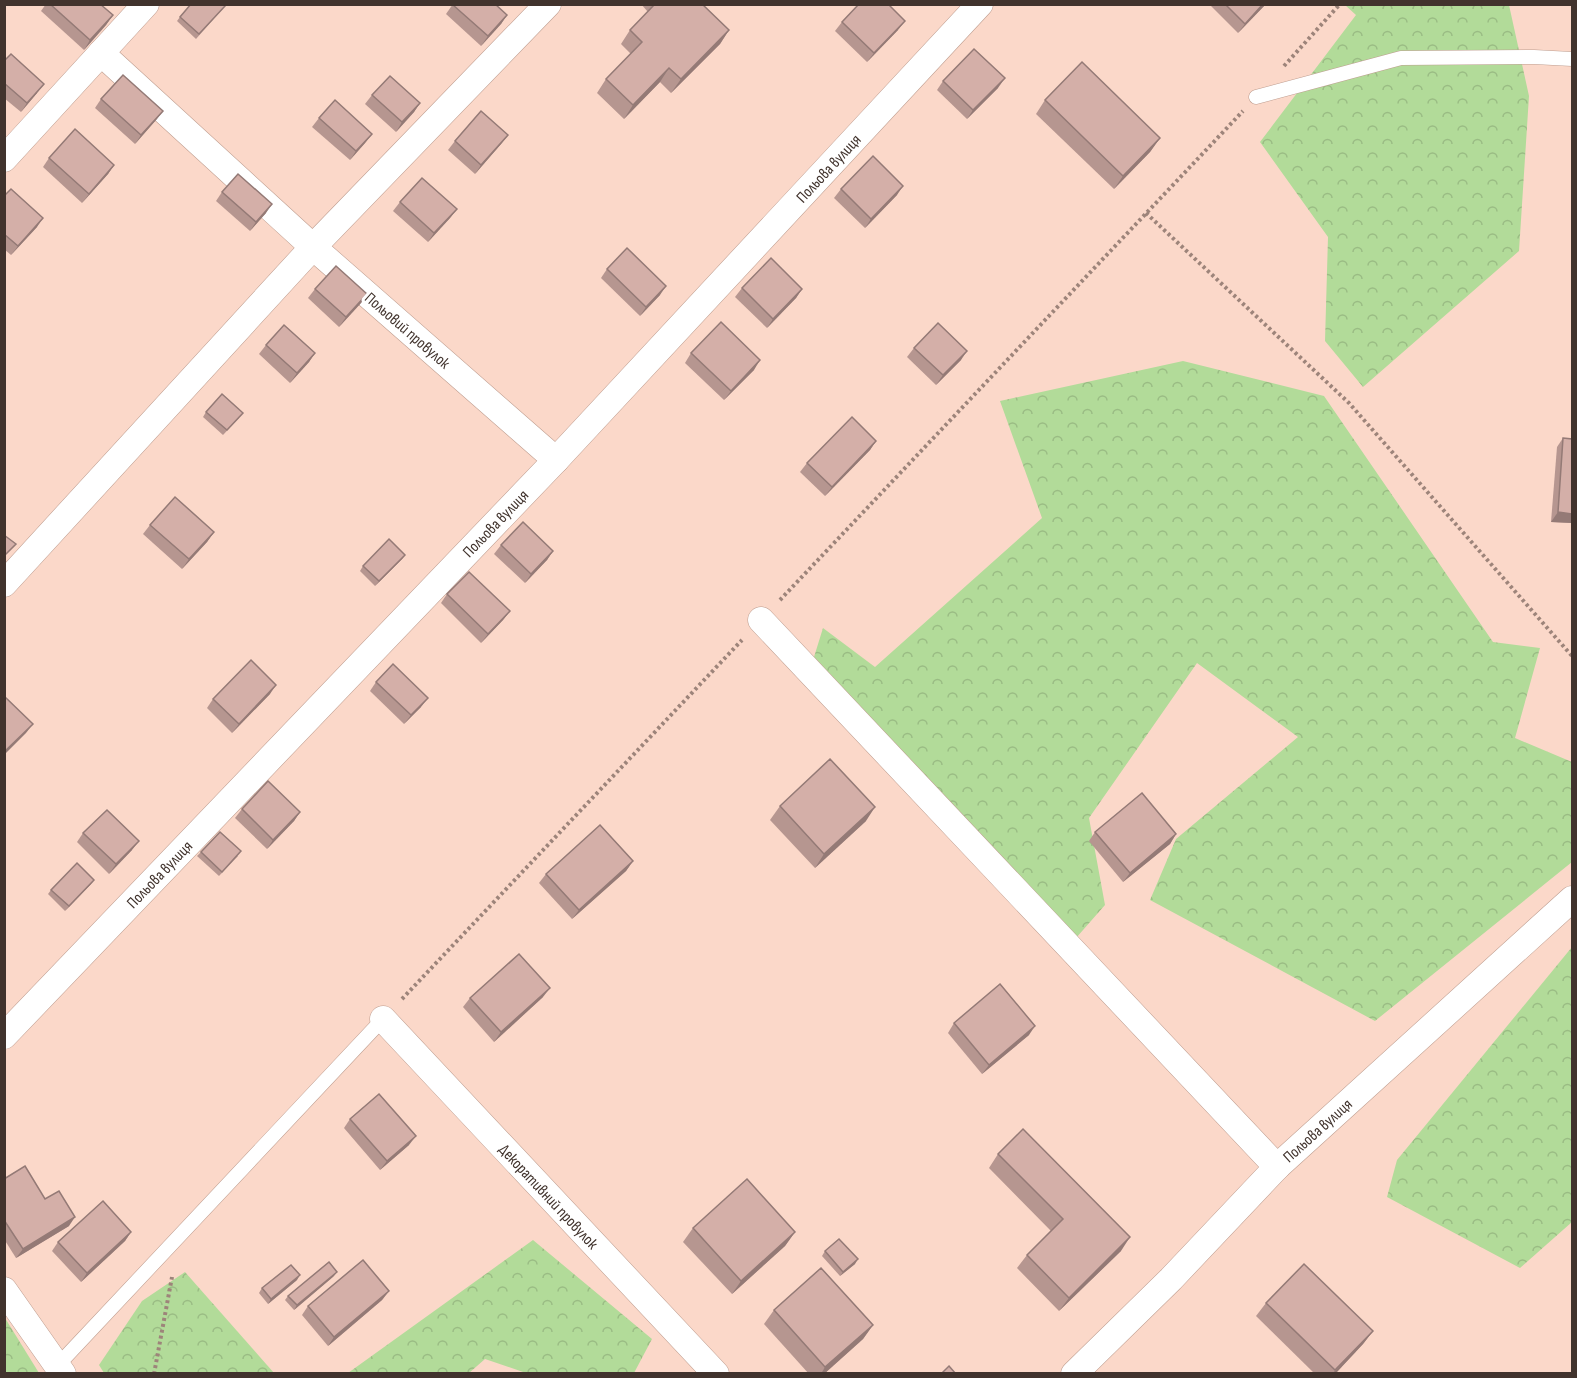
<svg xmlns="http://www.w3.org/2000/svg" width="1577" height="1378" font-family="'Sofia Sans Condensed',sans-serif">
<style>
.forest{fill:url(#forest-crowns)}
.lines{fill:none;stroke-linecap:round;stroke-linejoin:round}
.lane-casing{stroke:#be9d8f;stroke-width:15}
.street-casing{stroke:#be9d8f;stroke-width:27}
.path{stroke:#9d847a;stroke-width:4;stroke-dasharray:3 3;stroke-linecap:butt}
.lane{stroke:#fff;stroke-width:14}
.street{stroke:#fff;stroke-width:26}
.wall{fill:#b69690}
.shaded-wall{fill:#947a76}
.building{fill:#d4afa8;stroke:#947a76;stroke-width:1.5}
.labels{text-anchor:middle;stroke-width:6;stroke-linejoin:round;paint-order:stroke}
.street-label{font-size:16px;fill:#41332d;stroke:#fff}
</style>
<defs>
<pattern id="forest-crowns" width="20" height="18" patternUnits="userSpaceOnUse" patternTransform="scale(1.5)"><rect width="20" height="18" fill="#b2db99"/><path d="M2 6a3 3 0 1 1 6 0M12 15a3 3 0 1 1 6 0" fill="none" stroke="#9abc84"/></pattern>
</defs>
<rect width="100%" height="100%" fill="#fbd8c9"/>
<!-- forest -->
<g class="forest">
<polygon points="1345,5 1509,5 1529,96 1519,251 1363,387 1325,341 1328,237 1260,142 1356,15"/>
<polygon points="1183,361 1324,396 1493,642 1540,648 1515,738 1572,762 1572,862 1375,1021 1150,900 1176,839 1298,737 1197,663 1089,818 1105,905 1076,938 814,657 823,628 875,667 1042,518 1000,401"/>
<polygon points="1572,947 1572,1222 1520,1268 1387,1197 1397,1160"/>
<polygon points="533,1240 652,1339 634,1373 526,1373 485,1359 469,1373 348,1373"/>
<polygon points="185,1272 274,1373 104,1373 99,1365 142,1301"/>
<polygon points="5,1318 39,1373 5,1373"/>
</g>
<g class="lines">
<!-- lane casing -->
<g class="lane-casing">
<g id="lane">
<polyline points="1256,97 1401,58 1534,57 1572,59"/>
<polyline points="58,1365 383,1019"/>
</g>
</g>
<!-- street casing -->
<g class="street-casing">
<g id="street">
<polyline points="101,53 313,247 556,460"/>
<polyline points="4,159 146,4"/>
<polyline points="4,584 313,247 548,4"/>
<polyline points="761,620 1277,1167"/>
<polyline points="383,1019 716,1374"/>
<polyline points="4,1036 556,460 980,4"/>
<polyline points="4,1290 63,1374"/>
<polyline points="1074,1374 1171,1279 1277,1167 1572,899"/>
</g>
</g>
<!-- path -->
<g class="path">
<polyline points="1284,66 1340,4"/>
<polyline points="1146,213 1349,403 1572,656"/>
<polyline points="780,600 1243,111"/>
<polyline points="402,999 742,640"/>
<polyline points="154,1374 172,1277"/>
</g>
<!-- lane -->
<use href="#lane" class="lane"/>
<!-- street -->
<use href="#street" class="street"/>
</g>
<!-- wall -->
<g class="wall">
<polygon points="46,4 100,4 113,15 106,25 84,50 41,11"/>
<polygon points="453,4 507,15 501,24 481,46 446,14"/>
<polygon points="641,4 702,4 729,30 720,44 671,93 660,82 624,119 597,93 606,79 631,54 621,44 630,30 648,12"/>
<polygon points="1209,4 1266,4 1238,33"/>
<polygon points="225,6 196,39 177,21 180,17"/>
<polygon points="842,22 898,30 867,62 835,31"/>
<polygon points="4,61 37,93 21,112 4,98"/>
<polygon points="943,81 998,88 967,119 937,90"/>
<polygon points="372,95 420,103 414,112 396,132 365,104"/>
<polygon points="101,99 163,111 156,120 135,144 95,108"/>
<polygon points="1045,100 1160,138 1150,152 1114,189 1036,114"/>
<polygon points="319,118 372,134 365,143 350,160 312,127"/>
<polygon points="508,135 501,144 475,174 448,150 455,141"/>
<polygon points="49,158 114,165 108,174 82,203 43,167"/>
<polygon points="841,189 897,195 865,228 834,198"/>
<polygon points="222,192 266,213 250,231 216,201"/>
<polygon points="4,196 37,227 11,255 4,249"/>
<polygon points="400,202 457,209 450,218 428,242 393,211"/>
<polygon points="607,269 660,295 640,316 601,278"/>
<polygon points="742,288 802,289 796,298 767,328 735,297"/>
<polygon points="315,289 367,294 361,303 339,327 308,298"/>
<polygon points="266,345 315,353 309,362 290,383 259,354"/>
<polygon points="914,348 961,360 936,385 907,357"/>
<polygon points="691,353 754,370 724,400 685,363"/>
<polygon points="206,412 239,418 223,435 203,417"/>
<polygon points="1563,438 1572,523 1551,522 1557,447"/>
<polygon points="876,441 870,450 825,496 800,472 807,463"/>
<polygon points="150,525 214,532 207,542 182,569 143,534"/>
<polygon points="501,545 553,551 547,560 525,583 494,554"/>
<polygon points="405,555 402,559 375,586 360,571 363,566"/>
<polygon points="447,594 510,611 503,620 481,643 441,603"/>
<polygon points="376,682 421,707 404,724 370,691"/>
<polygon points="270,694 232,733 207,708 213,699"/>
<polygon points="780,806 866,821 815,868 770,820"/>
<polygon points="242,809 300,812 294,821 267,849 235,818"/>
<polygon points="1095,832 1176,834 1170,844 1123,882 1089,841"/>
<polygon points="83,833 132,850 109,874 77,842"/>
<polygon points="201,852 238,856 219,876 197,856"/>
<polygon points="633,861 626,871 572,919 539,883 546,874"/>
<polygon points="91,884 65,911 48,894 51,890"/>
<polygon points="543,997 494,1042 463,1007 470,998"/>
<polygon points="954,1023 1029,1035 982,1074 948,1033"/>
<polygon points="350,1119 409,1145 380,1170 344,1128"/>
<polygon points="998,1154 1121,1251 1059,1311 1017,1268 1027,1255 1051,1231 989,1168"/>
<polygon points="4,1179 45,1199 69,1226 16,1258 4,1239"/>
<polygon points="693,1228 795,1232 785,1246 732,1294 683,1242"/>
<polygon points="131,1232 125,1241 81,1282 52,1251 58,1242"/>
<polygon points="825,1251 855,1264 840,1276 822,1256"/>
<polygon points="334,1276 294,1310 285,1300 288,1296"/>
<polygon points="297,1280 268,1304 259,1293 262,1288"/>
<polygon points="389,1291 382,1300 328,1346 302,1315 308,1306"/>
<polygon points="1266,1303 1373,1331 1363,1344 1335,1374 1315,1374 1256,1316"/>
<polygon points="774,1310 873,1325 863,1339 824,1374 809,1374 764,1324"/>
</g>
<!-- shaded-wall -->
<g class="shaded-wall">
<polygon points="1263,4 1266,4 1238,33 1245,24"/>
<polygon points="113,15 106,25 84,50 90,40"/>
<polygon points="507,15 501,24 481,46 488,36"/>
<polygon points="905,21 898,30 867,62 874,53"/>
<polygon points="729,30 720,44 671,93 681,79"/>
<polygon points="669,68 660,82 624,119 633,105"/>
<polygon points="1005,78 998,88 967,119 973,110"/>
<polygon points="44,84 37,93 21,112 27,103"/>
<polygon points="420,103 414,112 396,132 402,122"/>
<polygon points="163,111 156,120 135,144 141,135"/>
<polygon points="372,134 365,143 350,160 356,151"/>
<polygon points="508,135 501,144 475,174 481,165"/>
<polygon points="1160,138 1150,152 1114,189 1123,176"/>
<polygon points="114,165 108,174 82,203 89,194"/>
<polygon points="903,186 897,195 865,228 871,219"/>
<polygon points="272,204 266,213 250,231 256,222"/>
<polygon points="457,209 450,218 428,242 434,233"/>
<polygon points="43,218 37,227 11,255 18,246"/>
<polygon points="666,286 660,295 640,316 646,307"/>
<polygon points="802,289 796,298 767,328 773,319"/>
<polygon points="367,294 361,303 339,327 346,317"/>
<polygon points="967,351 961,360 936,385 943,375"/>
<polygon points="315,353 309,362 290,383 297,373"/>
<polygon points="760,360 754,370 724,400 731,391"/>
<polygon points="876,441 870,450 825,496 832,487"/>
<polygon points="1558,512 1572,514 1572,523 1551,522"/>
<polygon points="214,532 207,542 182,569 189,559"/>
<polygon points="553,551 547,560 525,583 531,574"/>
<polygon points="405,555 402,559 375,586 379,581"/>
<polygon points="510,611 503,620 481,643 488,634"/>
<polygon points="276,685 270,694 232,733 239,724"/>
<polygon points="428,698 421,707 404,724 411,715"/>
<polygon points="33,724 26,733 4,755 4,752"/>
<polygon points="875,807 866,821 815,868 824,854"/>
<polygon points="300,812 294,821 267,849 273,840"/>
<polygon points="1176,834 1170,844 1123,882 1130,873"/>
<polygon points="139,841 132,850 109,874 116,864"/>
<polygon points="633,861 626,871 572,919 579,910"/>
<polygon points="94,880 91,884 65,911 69,906"/>
<polygon points="550,988 543,997 494,1042 501,1032"/>
<polygon points="1035,1026 1029,1035 982,1074 989,1065"/>
<polygon points="416,1136 409,1145 380,1170 387,1161"/>
<polygon points="75,1217 69,1226 16,1258 23,1249"/>
<polygon points="131,1232 125,1241 81,1282 87,1273"/>
<polygon points="795,1232 785,1246 732,1294 741,1281"/>
<polygon points="1130,1237 1121,1251 1059,1311 1069,1298"/>
<polygon points="858,1259 855,1264 840,1276 843,1272"/>
<polygon points="337,1272 334,1276 294,1310 297,1305"/>
<polygon points="300,1275 297,1280 268,1304 271,1299"/>
<polygon points="389,1291 382,1300 328,1346 334,1337"/>
<polygon points="873,1325 863,1339 824,1374 821,1374 825,1367"/>
<polygon points="1373,1331 1363,1344 1335,1374 1332,1374"/>
</g>
<!-- building -->
<g class="building">
<polygon points="50,4 100,4 113,15 90,40"/>
<polygon points="191,4 223,4 225,6 199,34 180,17"/>
<polygon points="453,4 495,4 507,15 488,36 453,5"/>
<polygon points="655,4 702,4 729,30 681,79 669,68 633,105 606,79 642,42 630,30"/>
<polygon points="859,4 888,4 905,21 874,53 842,22"/>
<polygon points="1225,4 1263,4 1245,24"/>
<polygon points="974,49 1005,78 973,110 943,81"/>
<polygon points="11,54 44,84 27,103 4,83 4,61"/>
<polygon points="1082,62 1160,138 1123,176 1045,100"/>
<polygon points="123,75 163,111 141,135 101,99"/>
<polygon points="390,76 420,103 402,122 372,95"/>
<polygon points="335,100 372,134 356,151 319,118"/>
<polygon points="481,111 508,135 481,165 455,141"/>
<polygon points="75,129 114,165 89,194 49,158"/>
<polygon points="873,156 903,186 871,219 841,189"/>
<polygon points="238,174 272,204 256,222 222,192"/>
<polygon points="422,178 457,209 434,233 400,202"/>
<polygon points="11,189 43,218 18,246 4,234 4,196"/>
<polygon points="627,248 666,286 646,307 607,269"/>
<polygon points="771,258 802,289 773,319 742,288"/>
<polygon points="336,266 367,294 346,317 315,289"/>
<polygon points="721,322 760,360 731,391 691,353"/>
<polygon points="938,323 967,351 943,375 914,348"/>
<polygon points="284,325 315,353 297,373 266,345"/>
<polygon points="222,394 243,413 227,430 206,412"/>
<polygon points="852,417 876,441 832,487 807,463"/>
<polygon points="1563,438 1572,439 1572,514 1558,512"/>
<polygon points="175,497 214,532 189,559 150,525"/>
<polygon points="523,522 553,551 531,574 501,545"/>
<polygon points="4,535 16,544 4,556"/>
<polygon points="389,539 405,555 379,581 363,566"/>
<polygon points="469,572 510,611 488,634 447,594"/>
<polygon points="251,660 276,685 239,724 213,699"/>
<polygon points="393,664 428,698 411,715 376,682"/>
<polygon points="4,696 33,724 4,752"/>
<polygon points="830,759 875,807 824,854 780,806"/>
<polygon points="268,781 300,812 273,840 242,809"/>
<polygon points="1142,793 1176,834 1130,873 1095,832"/>
<polygon points="107,810 139,841 116,864 83,833"/>
<polygon points="600,825 633,861 579,910 546,874"/>
<polygon points="220,832 241,851 222,872 201,852"/>
<polygon points="77,863 94,880 69,906 51,890"/>
<polygon points="519,954 550,988 501,1032 470,998"/>
<polygon points="1000,984 1035,1026 989,1065 954,1023"/>
<polygon points="379,1094 416,1136 387,1161 350,1119"/>
<polygon points="1023,1129 1130,1237 1069,1298 1027,1255 1063,1219 998,1154"/>
<polygon points="25,1166 45,1199 59,1191 75,1217 23,1249 4,1220 4,1179"/>
<polygon points="747,1179 795,1232 741,1281 693,1228"/>
<polygon points="103,1201 131,1232 87,1273 58,1242"/>
<polygon points="839,1239 858,1259 843,1272 825,1251"/>
<polygon points="363,1260 389,1291 334,1337 308,1306"/>
<polygon points="329,1262 337,1272 297,1305 288,1296"/>
<polygon points="1304,1264 1373,1331 1335,1370 1266,1303"/>
<polygon points="291,1265 300,1275 271,1299 262,1288"/>
<polygon points="821,1268 873,1325 825,1367 774,1310"/>
<polygon points="949,1366 956,1374 941,1374"/>
</g>
<g class="labels">
<!-- street labels -->
<g class="street-label">
<text transform="translate(828 168) rotate(-47)" y="6">Польова вулиця</text>
<text transform="translate(408 330) rotate(41)" y="6">Польовий провулок</text>
<text transform="translate(495 523) rotate(-46)" y="6">Польова вулиця</text>
<text transform="translate(159 874) rotate(-46)" y="6">Польова вулиця</text>
<text transform="translate(1317 1130) rotate(-42)" y="6">Польова вулиця</text>
<text transform="translate(549 1196) rotate(47)" y="6">Декоративний провулок</text>
</g>
</g>
<!-- border -->
<rect width="1577" height="1378" fill="none" stroke="#41332d" stroke-width="12"/>
</svg>
